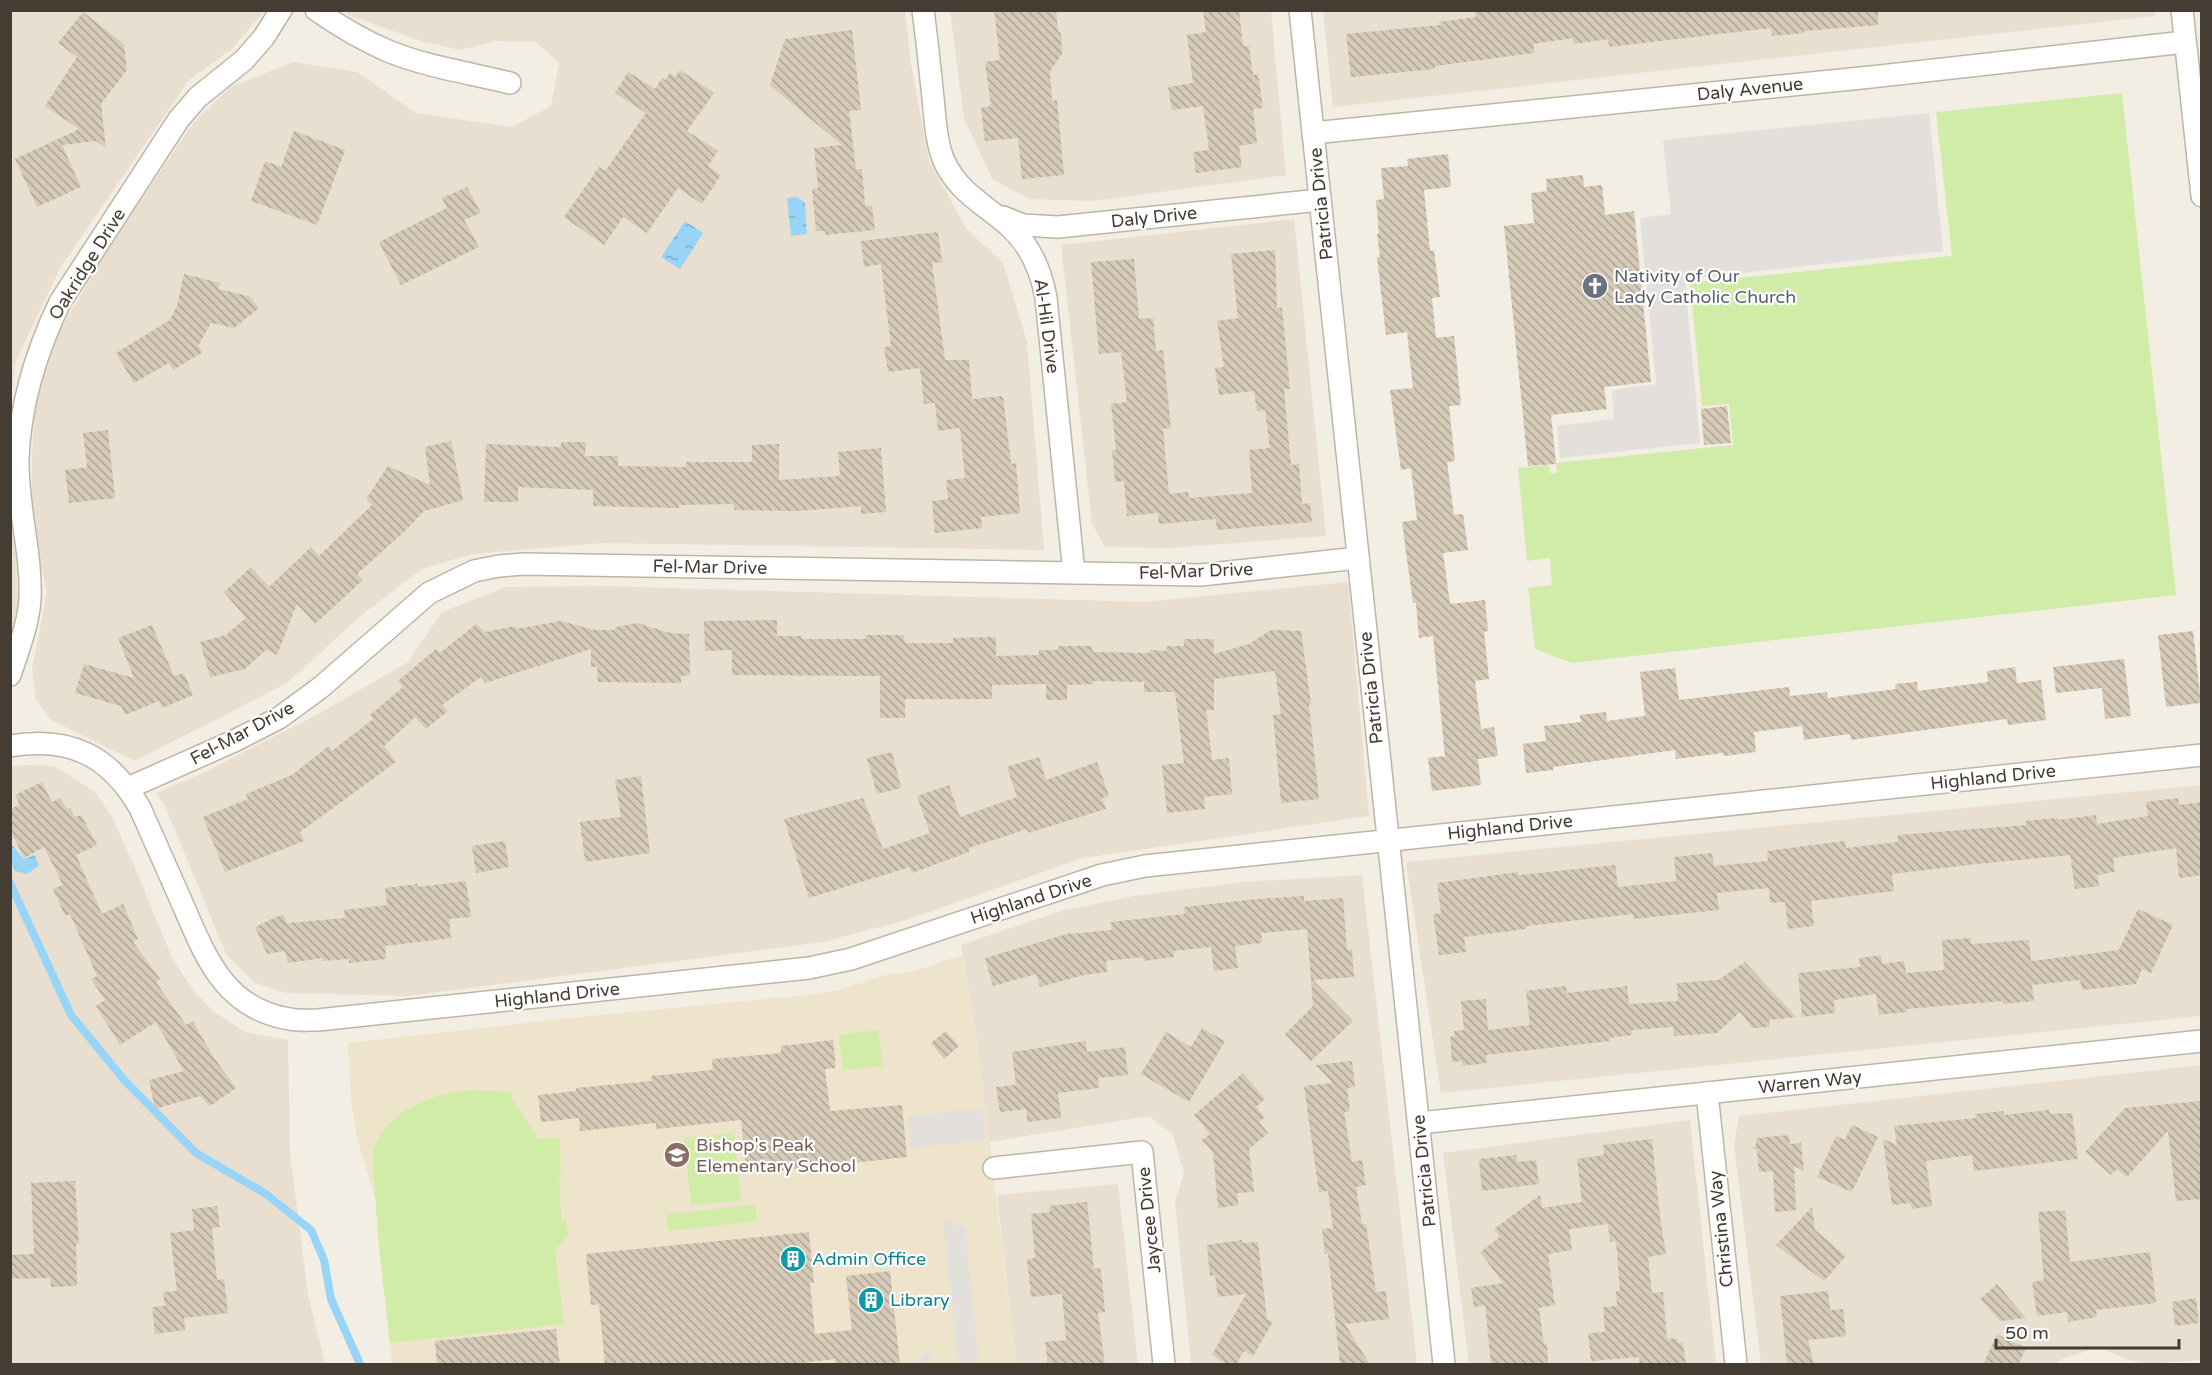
<svg xmlns="http://www.w3.org/2000/svg" width="2212" height="1375" font-family="'Varela Round',sans-serif">
<style>
.residential{fill:#e8dfd0}
.education{fill:#eee3cb}
.park{fill:#d0eca7}
.parking{fill:#e3e0dc}
.water{fill:url(#water-ripples)}
.lines{fill:none;stroke-linecap:round;stroke-linejoin:round}
.stream{stroke:#98d4f7;stroke-width:8}
.building{fill:url(#building-back-hatch)}
.street-casing{stroke:#bfb5a5;stroke-width:24}
.street{stroke:#fff;stroke-width:21}
.labels{text-anchor:middle;stroke-width:4.5;stroke-linejoin:round;paint-order:stroke}
.street-label{font-size:18px;fill:#453d33;stroke:#fff}
.worship-label{font-size:18px;fill:#5b616d;stroke:#fff;text-anchor:start}
.education-label{font-size:18px;fill:#785e54;stroke:#fff;text-anchor:start}
.culture-label{font-size:18px;fill:#0d838f;stroke:#fff;text-anchor:start}
</style>
<defs>
<pattern id="water-ripples" width="26" height="14" patternUnits="userSpaceOnUse" patternTransform="scale(1.5)"><rect width="26" height="14" fill="#98d4f7"/><path d="M2 4q2-2 4 0t4 0M15 11q2-2 4 0t4 0" fill="none" stroke="#7eadc9"/></pattern>
<pattern id="building-back-hatch" width="6" height="6" patternUnits="userSpaceOnUse" patternTransform="scale(1.5)"><rect width="6" height="6" fill="#d5c9b7"/><path d="M-1 5l2 2M0 0l6 6M5-1l2 2" fill="none" stroke="#afa495"/></pattern>
</defs>
<rect width="100%" height="100%" fill="#f3eee3"/>
<!-- residential -->
<g class="residential">
<polygon points="2154,10 2155,16 1333,107 1323,11"/>
<polygon points="11,11 264,11 232,49 189,80 60,268 15,363 11,402"/>
<polygon points="344,11 905,11 911,64 929,161 966,228 1003,263 1027,342 1044,550 603,543 472,554 422,569 364,613 287,683 135,761 51,720 36,700 32,669 47,592 32,526 32,459 35,402 55,338 109,247 194,122 231,87 293,62 357,72 416,113 512,127 551,106 559,63 536,42 496,41 460,50 421,41 351,16"/>
<polygon points="950,11 1271,11 1286,175 1093,201 1030,199 992,179 964,118"/>
<polygon points="1294,219 1326,536 1171,548 1105,547 1092,524 1061,245"/>
<polygon points="10,514 16,558 18,608 11,633"/>
<polygon points="1348,582 1369,816 1083,858 903,921 823,942 407,996 286,993 255,983 226,954 165,806 156,793 205,772 320,713 408,662 442,612 506,587 603,586 1144,602"/>
<polygon points="25,765 55,766 96,793 112,817 136,870 173,960 194,991 213,1011 245,1032 288,1040 290,1152 308,1295 325,1364 11,1364 11,767"/>
<polygon points="2201,785 2201,1016 1441,1093 1406,862"/>
<polygon points="1362,875 1417,1364 1191,1364 1175,1202 1184,1173 1173,1135 1149,1116 989,1142 980,1061 961,945 1061,911 1134,896 1244,882"/>
<polygon points="2201,1065 2201,1360 2147,1364 2126,1359 2099,1347 2059,1360 2057,1364 1761,1364 1734,1145 1739,1116"/>
<polygon points="1690,1120 1716,1364 1469,1364 1443,1153"/>
<polygon points="1118,1184 1138,1364 1016,1364 997,1195"/>
</g>
<!-- education -->
<polygon class="education" points="962,955 980,1061 1016,1364 392,1364 375,1197 358,1141 351,1102 348,1043 570,1018 807,995 839,990 888,974 912,972"/>
<!-- park -->
<g class="park">
<polygon points="2122,93 2176,595 1572,663 1535,649 1528,588 1552,585 1550,558 1527,561 1518,468 1549,465 1550,473 1557,473 1556,463 1733,445 1729,404 1702,406 1690,283 1952,256 1936,112"/>
<polygon points="878,1030 883,1066 843,1070 839,1035"/>
<path d="M 471,1090 L 511,1092 L 511,1097 L 538,1139 L 559,1137 L 561,1165 L 560,1165 L 561,1176 L 559,1177 L 561,1215 L 562,1221 L 566,1221 L 568,1236 L 555,1250 L 564,1324 L 390,1343 C 384,1291 377,1239 375,1186 C 374,1175 371,1160 374,1149 C 386,1110 435,1093 471,1090 Z"/>
<polygon points="734,1133 741,1200 691,1205 684,1138"/>
<polygon points="755,1205 757,1221 668,1231 666,1214"/>
</g>
<!-- parking -->
<g class="parking">
<polygon points="1929,113 1943,251 1685,279 1700,443 1560,458 1557,426 1614,419 1612,390 1656,384 1640,218 1671,214 1663,140"/>
<polygon points="982,1108 986,1140 911,1148 908,1116"/>
<polygon points="943,1218 965,1228 979,1364 958,1364"/>
<polygon points="930,1349 932,1364 915,1364 915,1363"/>
</g>
<!-- water -->
<g class="water">
<polygon points="797,197 805,203 807,234 791,236 787,198"/>
<polygon points="685,221 703,233 680,269 661,257"/>
<polygon points="11,844 24,859 35,855 39,866 27,874 15,871 11,862"/>
</g>
<g class="lines">
<!-- stream -->
<polyline class="stream" points="10,883 71,1015 125,1081 196,1153 266,1194 311,1230 324,1260 331,1299 360,1364"/>
</g>
<!-- building -->
<g class="building">
<polygon points="994,10 1056,10 1058,31 1061,34 1062,54 1050,71 1052,101 1057,100 1064,175 1022,179 1018,138 985,141 981,108 991,106 985,62 1000,60"/>
<polygon points="1203,10 1239,10 1243,46 1249,46 1253,75 1258,74 1263,108 1253,109 1257,143 1239,146 1242,167 1196,173 1193,152 1209,150 1203,106 1172,110 1168,87 1193,83 1187,35 1206,32"/>
<polygon points="1475,10 1878,10 1878,25 1804,31 1804,33 1772,36 1771,28 1609,47 1608,39 1574,44 1573,38 1533,44 1534,53 1435,66 1435,69 1351,77 1346,34 1440,25 1439,22 1476,17"/>
<polygon points="83,12 124,44 127,70 101,104 106,148 96,141 62,145 81,187 37,207 15,159 79,129 45,106 77,57 58,43"/>
<polygon points="852,30 861,110 849,111 856,169 862,169 865,206 872,206 875,230 825,235 825,231 816,231 812,189 818,188 814,148 842,145 770,85 785,39"/>
<polygon points="680,70 714,93 687,131 718,151 708,166 721,175 702,204 678,188 647,233 623,217 604,245 564,217 599,167 605,171 646,113 615,93 628,72 655,89 662,78 665,80 670,73 675,77"/>
<polygon points="294,131 345,150 317,225 251,201 265,161 281,167"/>
<polygon points="1448,154 1451,187 1424,190 1430,251 1434,250 1440,297 1432,298 1436,338 1454,336 1461,405 1449,406 1455,461 1447,462 1454,515 1463,514 1468,550 1443,553 1450,604 1485,600 1488,631 1484,632 1489,679 1475,681 1481,729 1494,727 1498,756 1478,759 1481,785 1432,791 1428,758 1445,756 1433,636 1419,638 1416,603 1413,603 1402,522 1417,520 1411,468 1401,470 1390,390 1413,388 1407,332 1386,335 1377,257 1380,257 1377,234 1379,234 1376,200 1384,199 1381,168 1408,166 1407,159"/>
<polygon points="1583,175 1584,187 1602,185 1605,215 1634,211 1651,382 1604,387 1607,409 1551,415 1556,464 1528,466 1504,226 1534,223 1531,193 1547,191 1546,179"/>
<polygon points="467,187 481,213 464,220 479,247 401,285 379,242 447,208 442,198"/>
<polygon points="938,232 942,262 932,263 945,360 969,360 972,399 1003,396 1011,464 1016,463 1020,513 981,517 982,528 935,533 932,501 948,499 946,480 965,478 960,428 938,431 935,403 924,404 920,368 888,372 884,347 891,346 881,264 864,267 861,241"/>
<polygon points="1275,250 1277,308 1282,308 1290,389 1284,389 1291,465 1299,464 1302,504 1310,503 1312,522 1217,530 1216,519 1159,524 1158,513 1127,516 1124,481 1115,482 1112,450 1116,450 1111,404 1127,402 1121,352 1099,354 1091,262 1134,259 1139,319 1153,318 1156,351 1163,350 1171,428 1163,429 1169,494 1188,492 1189,498 1252,493 1249,450 1270,448 1265,410 1257,411 1254,391 1219,395 1215,368 1224,367 1217,321 1238,318 1231,254"/>
<polygon points="184,274 220,283 218,289 249,296 259,308 234,328 211,323 198,346 203,352 173,370 169,363 134,383 116,353 170,320 177,306"/>
<polygon points="1727,406 1731,443 1704,445 1701,409"/>
<polygon points="108,430 115,498 69,503 65,470 87,467 83,433"/>
<polygon points="451,441 463,500 424,511 404,532 357,574 363,580 315,624 297,604 277,655 266,650 245,669 210,677 200,642 226,635 246,618 224,592 251,567 269,587 311,547 319,556 372,505 366,499 388,466 430,485 425,447"/>
<polygon points="561,442 586,442 585,456 618,456 618,466 686,467 686,462 752,462 752,445 779,444 779,480 840,476 838,452 881,448 886,512 861,514 861,506 798,511 734,510 734,504 679,505 679,508 593,506 593,490 518,487 518,502 484,502 486,444 561,447"/>
<polygon points="777,620 777,636 802,636 802,639 865,639 865,635 904,635 905,643 953,643 953,638 996,637 996,656 1039,655 1039,650 1058,650 1058,646 1092,646 1093,652 1150,653 1150,650 1166,651 1166,646 1184,646 1184,639 1214,639 1214,654 1249,644 1271,630 1301,631 1311,704 1309,705 1319,799 1281,803 1273,715 1281,714 1275,671 1214,679 1214,710 1206,710 1212,760 1229,758 1232,794 1204,797 1205,809 1167,813 1162,765 1184,763 1175,692 1144,692 1144,682 1093,681 1093,684 1067,685 1067,700 1046,700 1046,684 992,685 992,699 905,699 905,718 880,718 880,676 732,675 732,650 705,651 704,621"/>
<polygon points="561,621 595,630 615,630 616,627 637,623 670,633 689,634 690,675 681,676 681,683 598,682 597,667 591,667 591,649 485,683 481,677 442,705 448,711 426,729 415,717 384,746 396,762 300,832 304,841 225,872 203,817 248,799 246,794 292,775 329,746 332,751 373,719 370,715 403,687 398,681 436,649 440,653 476,624 485,632 515,626 516,629"/>
<polygon points="152,625 174,676 184,673 193,695 162,708 159,701 125,715 121,706 75,693 84,664 134,678 118,638"/>
<polygon points="2193,631 2201,703 2166,707 2158,635"/>
<polygon points="2124,659 2131,716 2105,719 2102,688 2056,693 2053,667"/>
<polygon points="2015,667 2017,683 2041,680 2046,720 2008,725 2007,719 1851,740 1850,734 1804,740 1802,726 1754,732 1756,752 1724,756 1723,753 1676,759 1675,750 1553,767 1553,770 1526,773 1523,744 1546,741 1544,726 1581,722 1580,715 1606,712 1607,721 1645,716 1640,672 1675,668 1679,700 1789,687 1790,696 1827,692 1828,698 1896,689 1895,684 1917,682 1918,691 1988,682 1987,671"/>
<polygon points="892,752 901,788 877,794 867,758"/>
<polygon points="1039,757 1046,780 1097,762 1109,796 1102,798 1106,809 1028,833 1027,829 969,848 969,852 912,873 910,867 809,898 784,819 863,798 883,849 930,833 917,796 949,785 960,817 1017,797 1007,767"/>
<polygon points="641,776 650,853 585,862 580,822 621,817 615,780"/>
<polygon points="42,782 52,802 60,798 67,810 70,808 75,817 81,815 97,845 76,855 102,914 123,904 138,939 133,942 160,979 156,982 186,1025 193,1021 212,1055 236,1088 210,1106 200,1096 155,1109 149,1080 184,1071 156,1022 120,1045 96,1006 105,1000 91,979 97,976 70,914 65,916 53,889 63,885 44,847 24,858 10,830 10,809 20,805 15,795"/>
<polygon points="2178,798 2179,805 2202,802 2202,875 2179,878 2176,848 2113,858 2115,872 2097,875 2099,886 2075,889 2070,855 1977,864 1892,874 1894,891 1811,901 1814,926 1788,929 1785,902 1770,903 1769,888 1717,893 1719,910 1634,919 1633,914 1526,926 1526,929 1464,937 1466,952 1439,955 1433,914 1441,913 1437,883 1518,872 1519,875 1615,865 1618,887 1676,881 1674,857 1712,853 1714,866 1768,861 1767,851 1845,841 1846,848 1898,842 1898,835 2026,825 2025,821 2058,818 2058,820 2096,815 2097,824 2148,816 2146,802"/>
<polygon points="505,841 509,867 476,873 472,846"/>
<polygon points="466,881 471,917 449,919 451,938 385,946 386,959 349,963 349,959 322,961 323,958 288,963 285,951 267,954 255,927 283,914 287,923 345,918 344,910 387,905 385,888 417,884 418,887"/>
<polygon points="1304,896 1304,901 1343,898 1347,950 1352,950 1354,977 1313,980 1353,1021 1311,1061 1285,1034 1313,1006 1307,929 1261,933 1262,943 1235,946 1238,968 1214,971 1211,947 1174,951 1174,957 1144,961 1143,957 1106,961 1107,972 1084,975 1040,987 1036,974 993,986 985,958 1070,933 1070,934 1112,930 1111,922 1185,914 1184,907 1257,899"/>
<polygon points="2138,909 2173,925 2151,973 2142,969 2136,984 2082,990 2080,980 2032,985 2034,1001 2003,1004 2003,1001 1906,1009 1907,1012 1879,1015 1876,994 1834,1000 1835,1013 1802,1017 1798,973 1860,967 1859,958 1881,955 1882,964 1904,961 1906,973 1944,970 1942,940 1971,938 1971,944 2029,940 2031,961 2119,950"/>
<polygon points="1745,962 1796,1017 1769,1020 1770,1027 1752,1028 1740,1012 1717,1033 1674,1036 1673,1027 1632,1030 1632,1035 1609,1038 1610,1041 1486,1055 1487,1063 1463,1066 1462,1061 1452,1062 1450,1037 1455,1036 1454,1031 1464,1030 1461,1001 1486,999 1488,1030 1530,1025 1526,991 1566,986 1567,993 1627,986 1629,1004 1678,1001 1677,983 1718,980"/>
<polygon points="1202,1028 1225,1041 1189,1102 1141,1074 1166,1032 1191,1047"/>
<polygon points="946,1031 959,1046 944,1059 931,1043"/>
<polygon points="833,1040 836,1068 825,1069 830,1111 902,1105 907,1157 747,1174 741,1120 656,1129 656,1123 580,1131 579,1118 541,1122 538,1095 576,1091 576,1088 652,1081 651,1076 713,1070 712,1059 781,1053 781,1046"/>
<polygon points="1086,1041 1087,1052 1125,1047 1128,1075 1098,1078 1099,1088 1058,1093 1061,1118 1027,1122 1026,1109 1000,1112 996,1087 1016,1085 1012,1052"/>
<polygon points="1352,1061 1355,1087 1347,1088 1350,1111 1344,1112 1352,1162 1362,1160 1366,1185 1356,1187 1362,1224 1366,1224 1376,1292 1386,1291 1389,1319 1345,1324 1370,1365 1340,1365 1328,1253 1325,1254 1322,1229 1333,1228 1328,1191 1319,1192 1304,1086 1333,1083 1316,1065"/>
<polygon points="1243,1073 1265,1099 1256,1107 1265,1117 1259,1122 1268,1133 1249,1149 1254,1192 1237,1193 1238,1205 1218,1208 1213,1152 1202,1140 1210,1134 1194,1115"/>
<polygon points="2202,1101 2202,1199 2176,1201 2168,1131 2127,1177 2117,1169 2111,1175 2085,1152 2125,1108"/>
<polygon points="2049,1110 2050,1114 2072,1113 2078,1159 1974,1171 1972,1155 1926,1161 1932,1206 1912,1209 1911,1203 1892,1205 1883,1139 1897,1145 1894,1126 1976,1118 1975,1114 2003,1111 2004,1115"/>
<polygon points="1852,1125 1878,1137 1852,1192 1817,1177 1836,1136 1845,1140"/>
<polygon points="1789,1135 1790,1144 1801,1143 1804,1171 1794,1166 1796,1210 1775,1212 1773,1171 1759,1172 1757,1150 1750,1147 1756,1147 1756,1138"/>
<polygon points="1652,1139 1660,1217 1666,1254 1648,1257 1652,1293 1663,1292 1667,1339 1677,1338 1678,1343 1683,1343 1686,1365 1640,1365 1639,1357 1591,1361 1588,1333 1605,1332 1603,1307 1617,1306 1616,1291 1620,1291 1616,1241 1610,1242 1608,1224 1569,1229 1572,1250 1548,1254 1555,1305 1539,1308 1544,1344 1547,1344 1548,1365 1491,1365 1485,1305 1474,1307 1471,1288 1503,1283 1480,1252 1500,1237 1494,1229 1540,1195 1542,1208 1582,1202 1577,1159 1604,1155 1603,1145"/>
<polygon points="1516,1155 1517,1162 1536,1160 1539,1184 1482,1191 1479,1159"/>
<polygon points="75,1181 79,1244 76,1244 77,1286 51,1287 50,1278 10,1279 10,1255 34,1254 31,1183"/>
<polygon points="1087,1202 1094,1269 1100,1268 1102,1278 1105,1312 1098,1313 1105,1365 1048,1365 1045,1342 1066,1340 1062,1294 1031,1297 1027,1259 1035,1258 1031,1214 1050,1212 1049,1206"/>
<polygon points="217,1206 220,1227 194,1230 192,1209"/>
<polygon points="1812,1207 1815,1230 1846,1256 1824,1281 1776,1245"/>
<polygon points="2065,1210 2070,1262 2150,1252 2156,1303 2096,1310 2097,1317 2068,1322 2067,1312 2037,1316 2032,1282 2044,1280 2038,1212"/>
<polygon points="212,1228 217,1280 224,1279 228,1313 184,1318 185,1330 155,1334 152,1307 165,1306 163,1292 177,1291 170,1233"/>
<polygon points="809,1232 814,1283 810,1283 815,1334 852,1330 846,1276 890,1271 900,1365 835,1365 835,1359 784,1365 605,1365 599,1304 591,1305 586,1254"/>
<polygon points="1242,1240 1242,1243 1258,1242 1267,1319 1273,1322 1253,1356 1244,1351 1236,1365 1228,1365 1212,1355 1246,1294 1218,1297 1215,1275 1210,1276 1207,1245"/>
<polygon points="1997,1284 2026,1318 2000,1321 1980,1299"/>
<polygon points="1828,1291 1830,1310 1843,1309 1846,1336 1808,1340 1814,1365 1787,1365 1780,1296"/>
<polygon points="2196,1298 2199,1323 2175,1326 2172,1302"/>
<polygon points="556,1329 560,1365 437,1365 435,1341"/>
<polygon points="1997,1334 2026,1348 2018,1365 1983,1365"/>
</g>
<g class="lines">
<!-- street casing -->
<g class="street-casing">
<g id="street">
<path d="M 316,10 C 339,26 362,40 388,51 C 427,67 470,73 510,83"/>
<path d="M 923,10 C 927,40 930,69 933,98 C 935,118 936,142 944,161 C 958,192 985,205 1009,226 C 1030,245 1041,270 1046,298 L 1074,573"/>
<polyline points="1300,10 1444,1364"/>
<polyline points="2182,10 2202,196"/>
<polyline points="1313,133 1871,77 2185,42"/>
<polyline points="1003,217 1023,225 1058,227 1320,200"/>
<path d="M 10,675 C 18,651 28,625 30,600 C 32,553 17,506 18,459 C 20,404 36,352 60,302 L 179,119 L 198,97 L 244,60 L 264,37 L 281,10"/>
<path d="M 10,746 C 71,736 110,756 140,808 C 154,840 169,873 183,905 C 206,958 225,1009 290,1019 C 299,1021 309,1020 318,1020 L 809,968 L 851,959 L 1102,875 L 1145,866 L 2202,755"/>
<polyline points="128,788 234,741 279,718 320,688 429,593 474,571 499,566 524,564 1201,575 1358,558"/>
<polyline points="1707,1093 1736,1364"/>
<polyline points="1419,1123 2202,1041"/>
<polyline points="994,1168 1142,1152 1164,1364"/>
</g>
</g>
<!-- street -->
<use href="#street" class="street"/>
</g>
<!-- icons -->
<defs>
<g id="church-disc" transform="scale(1.35)"><circle r="9.5" fill="#6b7280" stroke="#fff"/><path d="M-1.2-6h2.4v3.5h3.3v2.4h-3.3V6h-2.4V-.1h-3.3v-2.4h3.3Z" fill="#fff"/></g>
<g id="school-disc" transform="scale(1.35)"><circle r="9.5" fill="#8d6e63" stroke="#fff"/><path d="M0-5L7-2L0 1L-7-2ZM-4 1L0 2.5L4 1V4Q0 6-4 4Z" fill="#fff"/></g>
<g id="building-disc" transform="scale(1.35)"><circle r="9.5" fill="#0f9aa8" stroke="#fff"/><path d="M-4-6H4V6H1V3H-1V6H-4ZM-2.5-4.3h1.7v1.8h-1.7ZM.8-4.3h1.7v1.8H.8ZM-2.5-1h1.7V.8h-1.7ZM.8-1h1.7V.8H.8Z" fill="#fff"/></g>
</defs>
<g fill-rule="evenodd">
<use href="#church-disc" x="1595" y="286"/>
<use href="#school-disc" x="677" y="1155"/>
<use href="#building-disc" x="793" y="1259"/>
<use href="#building-disc" x="871" y="1300"/>
</g>
<g class="labels">
<!-- street labels -->
<g class="street-label">
<text transform="translate(1750 89) rotate(-6)" y="6">Daly Avenue</text>
<text transform="translate(1321 204) rotate(-96)" y="6">Patricia Drive</text>
<text transform="translate(1154 217) rotate(-6)" y="6">Daly Drive</text>
<text transform="translate(87 264) rotate(-58)" y="6">Oakridge Drive</text>
<text transform="translate(1047 326) rotate(82)" y="6">Al-Hil Drive</text>
<text transform="translate(710 567) rotate(1)" y="6">Fel-Mar Drive</text>
<text transform="translate(1196 571) rotate(-2)" y="6">Fel-Mar Drive</text>
<text transform="translate(1371 688) rotate(-96)" y="6">Patricia Drive</text>
<text transform="translate(242 733) rotate(-28)" y="6">Fel-Mar Drive</text>
<text transform="translate(1993 777) rotate(-6)" y="6">Highland Drive</text>
<text transform="translate(1510 827) rotate(-6)" y="6">Highland Drive</text>
<text transform="translate(1031 899) rotate(-18)" y="6">Highland Drive</text>
<text transform="translate(557 995) rotate(-6)" y="6">Highland Drive</text>
<text transform="translate(1810 1082) rotate(-6)" y="6">Warren Way</text>
<text transform="translate(1424 1171) rotate(-96)" y="6">Patricia Drive</text>
<text transform="translate(1149 1220) rotate(-96)" y="6">Jaycee Drive</text>
<text transform="translate(1721 1229) rotate(-96)" y="6">Christina Way</text>
</g>
<!-- worship labels -->
<g class="worship-label">
<text x="1614" y="282">Nativity of Our<tspan x="1614" dy="21">Lady Catholic Church</tspan></text>
</g>
<!-- education labels -->
<g class="education-label">
<text x="696" y="1151">Bishop's Peak<tspan x="696" dy="21">Elementary School</tspan></text>
</g>
<!-- culture labels -->
<g class="culture-label">
<text x="812" y="1265">Admin Office</text>
<text x="890" y="1306">Library</text>
</g>
</g>
<!-- border -->
<rect width="2212" height="1375" fill="none" stroke="#453d33" stroke-width="24"/>
<!-- scale -->
<path d="M1996 1339v9h183v-9" fill="none" stroke="#453d33" stroke-width="3"/>
<text x="2005" y="1339" font-size="18" fill="#453d33" stroke="#ffffff" stroke-width="4.5" paint-order="stroke">50 m</text>
</svg>
